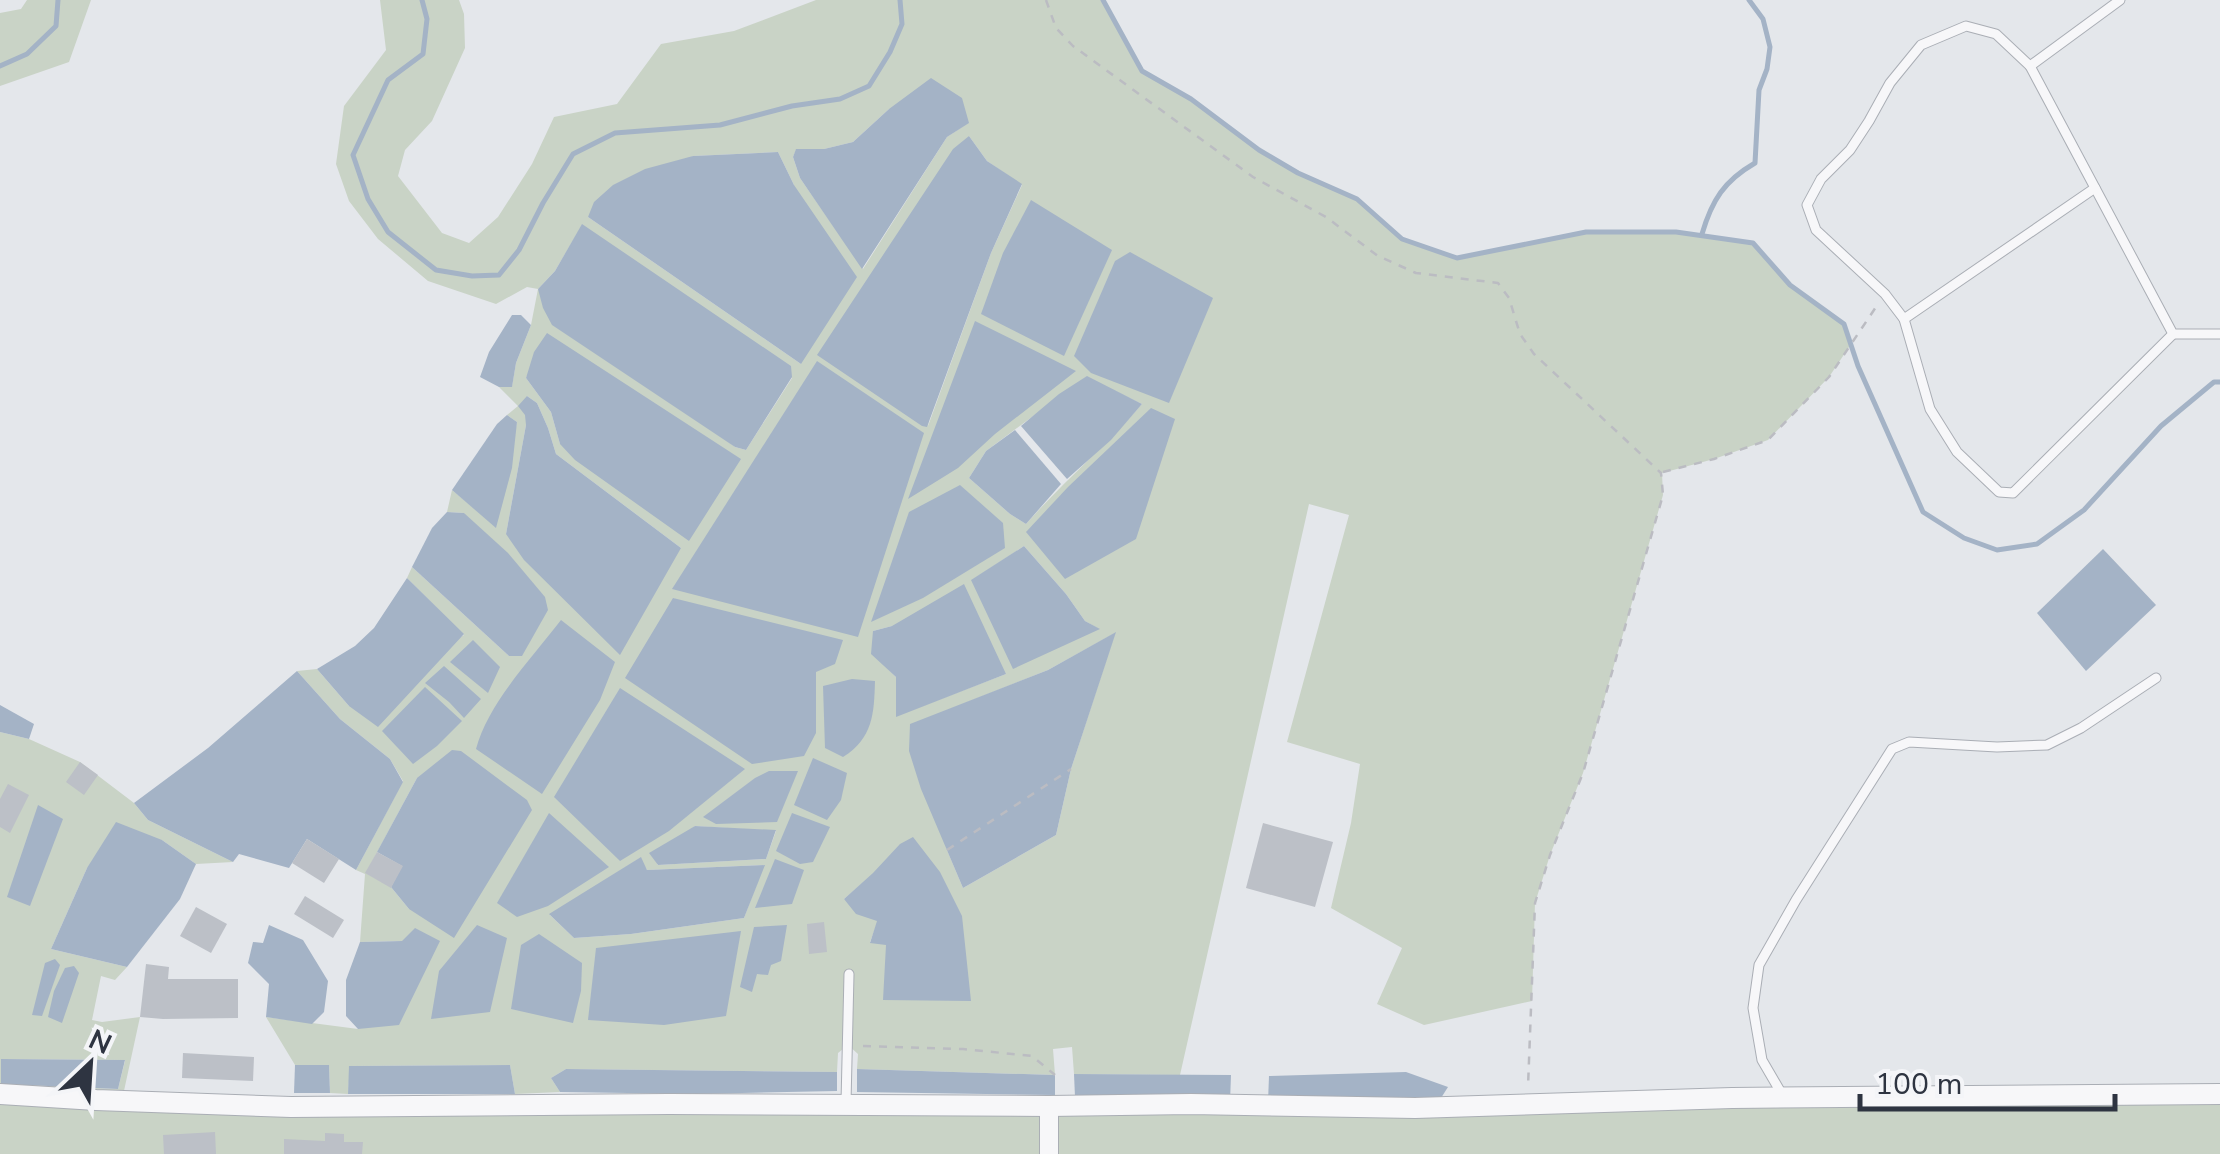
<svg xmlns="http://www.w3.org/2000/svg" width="2220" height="1154" font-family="'Nunito Sans',sans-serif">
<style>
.green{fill:#c9d3c6;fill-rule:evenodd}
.water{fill:#a4b3c6}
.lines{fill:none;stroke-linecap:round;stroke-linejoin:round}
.stream{stroke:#a4b3c6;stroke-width:5}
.building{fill:#bcc0c7}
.service-casing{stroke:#aaaeb5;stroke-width:11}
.minor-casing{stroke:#aaaeb5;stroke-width:20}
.tertiary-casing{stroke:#aaaeb5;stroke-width:22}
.path{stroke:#bbbcc2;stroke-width:2.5;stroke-dasharray:8 8;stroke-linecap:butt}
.service{stroke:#f7f7f9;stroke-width:9}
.minor{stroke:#f7f7f9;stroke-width:18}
.tertiary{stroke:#f7f7f9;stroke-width:20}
</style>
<rect width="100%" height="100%" fill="#e4e7eb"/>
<!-- green -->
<g class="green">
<polygon points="27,0 91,0 69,62 0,86 0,13 21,9"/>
<path d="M 380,0 L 459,0 L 464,14 L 465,48 L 432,121 L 405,150 L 398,176 L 442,233 L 469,243 L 498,217 L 532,164 L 554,117 L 617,104 L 661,44 L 734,31 L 816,0 L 1103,0 L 1142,71 L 1191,99 L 1259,150 L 1298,173 L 1357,199 L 1402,239 L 1457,258 L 1586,232 L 1676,232 L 1753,243 L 1790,285 L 1844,324 L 1851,344 L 1829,377 L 1768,440 L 1714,459 L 1662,473 L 1663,495 L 1583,773 L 1550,855 L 1535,903 L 1532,1001 L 1424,1025 L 1377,1004 L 1402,948 L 1331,908 L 1351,823 L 1360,764 L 1287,742 L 1349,515 L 1309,504 L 1180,1075 L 1074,1074 L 1072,1047 L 1053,1049 L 1055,1075 L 857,1069 L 858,1054 L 848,1045 L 838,1053 L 837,1072 L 566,1069 L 551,1078 L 560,1092 L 515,1094 L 510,1065 L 350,1066 L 348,1094 L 330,1093 L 329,1065 L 295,1065 L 266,1017 L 358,1029 L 402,941 L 360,942 L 365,874 L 356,870 L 403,781 L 390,759 L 340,719 L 297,671 L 317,669 L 349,706 L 464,635 L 407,578 L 412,567 L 509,656 L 464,513 L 447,512 L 452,490 L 496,526 L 517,422 L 507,415 L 518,406 L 499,387 L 512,386 L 516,363 L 531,325 L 538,289 L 527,287 L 496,304 L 428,281 L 378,239 L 349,201 L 336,164 L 344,106 L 386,50 ZM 889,109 L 968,123 L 947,137 L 863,269 L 800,178 L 793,157 L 796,150 L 824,149 L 853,142 ZM 969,136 L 987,161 L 1022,185 L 991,253 L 928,426 ZM 778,152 L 794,185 L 801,364 L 588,217 L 693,156 ZM 582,225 L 792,378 L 746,450 L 735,447 L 538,289 L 555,271 ZM 547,334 L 740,459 L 741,459 L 560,444 L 551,412 L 526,378 ZM 1086,377 L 1142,404 C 1105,447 1063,482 1026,524 L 1010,514 L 969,478 L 986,451 ZM 527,396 L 537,403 L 548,428 L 556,454 L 681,548 L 506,534 L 526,425 ZM 1024,546 L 1066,594 L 1085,621 L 1099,629 L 972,580 ZM 673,598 L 816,671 L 816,732 ZM 892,626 L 1006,674 L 896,716 L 896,677 L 883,664 L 873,631 ZM 1115,633 L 1071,769 L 1056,835 L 963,888 L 947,850 L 910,725 L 1048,670 ZM 417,778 L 409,909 L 391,887 L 366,873 ZM 695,826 L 776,831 L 766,859 L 657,865 ZM 640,858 L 647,870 L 764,865 L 744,918 L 631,934 L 574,938 L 550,915 ZM 874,873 L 970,1000 L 886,944 L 870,942 L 878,921 L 844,899 Z"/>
<path d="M 0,732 L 29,739 L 80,762 L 134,803 L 148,820 L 233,862 L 196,864 L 162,840 L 87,868 L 51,949 L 127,967 L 115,980 L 101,976 L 92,1020 L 102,1022 L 140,1017 L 122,1100 L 1044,1114 L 1047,1154 L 0,1154 ZM 1,1059 L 124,1060 L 125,1061 L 118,1089 L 2,1084 Z"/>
<polygon points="2220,1094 2220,1154 1049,1154 1047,1114"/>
</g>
<!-- water -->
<g class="water">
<polygon points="931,78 962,98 969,123 947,137 862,269 800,178 793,157 796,149 824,149 853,142 889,109"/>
<polygon points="969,136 987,161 1022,184 991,253 927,427 922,426 817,355 953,149"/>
<polygon points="778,152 794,185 857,277 801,364 588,217 594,202 613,185 645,169 693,156"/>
<polygon points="1031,200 1112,250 1064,356 981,314 1003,253"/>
<polygon points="582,224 791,366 792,377 746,450 735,447 552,325 543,308 538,289 555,271"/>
<polygon points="1130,252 1213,298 1169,403 1091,373 1074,356 1115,261"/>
<polygon points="512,315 521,315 531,325 516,363 512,387 499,387 480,377 489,352"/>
<polygon points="975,321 1076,371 995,434 958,468 908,499"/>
<polygon points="547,333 741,459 689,541 575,460 560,444 551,412 526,378 534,352"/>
<polygon points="817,361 924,433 858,637 672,589"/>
<polygon points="1087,376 1142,404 1111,440 1067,479 1021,426 1059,394"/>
<polygon points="527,396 537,403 548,428 556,454 681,548 620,655 524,560 506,534 526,425 525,415 518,406"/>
<polygon points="1151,408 1175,419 1136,539 1065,579 1026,532 1068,487"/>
<polygon points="507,415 517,422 512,468 496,528 452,490 497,424"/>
<polygon points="1015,430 1061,484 1026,524 1010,514 969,478 986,451"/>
<polygon points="960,485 1003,523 1005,548 923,598 871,622 909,512"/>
<polygon points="447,512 464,513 508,553 545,597 548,610 522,656 509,656 412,567 432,528"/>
<polygon points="1024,546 1066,594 1085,621 1100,629 1013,669 971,580"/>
<polygon points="2103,549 2156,605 2086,671 2037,613"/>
<polygon points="407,578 464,634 378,727 349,706 317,669 355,646 374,628"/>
<polygon points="964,584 1006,674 896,717 896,677 871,654 873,631 892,626"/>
<polygon points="673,598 843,640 835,664 816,672 816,733 804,756 752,764 625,678"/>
<path d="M 561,620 L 615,662 L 600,700 L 542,794 L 476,749 C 488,703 532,658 561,620 Z"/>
<polygon points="1116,632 1071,769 1056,835 963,888 921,789 909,751 910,724 1048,670"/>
<polygon points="473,640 500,667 488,693 450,662"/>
<polygon points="444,666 481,699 464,718 449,702 425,683"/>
<polygon points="297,671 340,719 390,759 403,782 356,870 307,839 289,868 239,854 233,862 148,820 134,803 208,748"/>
<path d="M 852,679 L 875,681 C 874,714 873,738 843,757 L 825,748 L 823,686 Z"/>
<polygon points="425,687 462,721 437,746 413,764 382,731"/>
<polygon points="620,688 745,769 669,831 620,861 554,797"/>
<polygon points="0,705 34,724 29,739 0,732"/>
<polygon points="452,750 461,751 527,800 532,810 454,938 409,909 391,887 402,866 377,852 417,778"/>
<polygon points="813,758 847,773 841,800 827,820 794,805"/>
<polygon points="769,771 798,771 777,822 716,824 703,817 755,778"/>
<polygon points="38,805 63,819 30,906 7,897"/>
<polygon points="549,813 609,867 548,906 517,917 497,903"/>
<polygon points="792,813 830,827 813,862 800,864 776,851"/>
<polygon points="116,822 162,840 196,864 180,899 127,967 51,949 87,868"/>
<polygon points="695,826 776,830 766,859 658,865 649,853"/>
<polygon points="913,837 940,872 962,916 971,1001 883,1000 886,945 870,943 877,921 856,914 844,899 873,873 900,844"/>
<polygon points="641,857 647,870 765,865 744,918 631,934 574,938 549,914"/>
<polygon points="775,859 804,870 792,904 755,908"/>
<polygon points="269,925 303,940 328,981 324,1012 312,1024 266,1017 269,984 248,963 253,942 263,943"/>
<polygon points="477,925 507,938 490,1012 431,1019 439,971"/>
<polygon points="787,925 781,961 771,965 768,975 757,974 752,992 740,987 754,927"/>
<polygon points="415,928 440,941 399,1025 358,1029 346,1016 346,980 360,942 402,941"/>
<polygon points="741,931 726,1016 664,1025 588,1020 596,948"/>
<polygon points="539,934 582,963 581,991 573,1023 511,1009 521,945"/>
<polygon points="55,959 60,965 42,1016 32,1015 45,963"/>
<polygon points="74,966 79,973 62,1023 48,1017 54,991 65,968"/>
<polygon points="1,1059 125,1060 118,1089 1,1084"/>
<polygon points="295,1065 329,1065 330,1093 294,1093"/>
<polygon points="510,1065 515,1094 348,1094 349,1066"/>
<polygon points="566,1069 837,1072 837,1091 697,1094 560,1092 551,1078"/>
<polygon points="857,1069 1055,1075 1055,1095 857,1092"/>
<polygon points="1406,1072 1448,1087 1441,1098 1268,1102 1269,1076"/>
<polygon points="1074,1074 1231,1075 1230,1102 1075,1097"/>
</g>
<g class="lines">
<!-- stream -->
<g class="stream">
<polyline points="422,0 427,19 423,54 388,80 353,155 368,199 388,232 436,270 472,276 499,275 519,250 543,203 573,154 615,133 720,125 792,106 840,99 869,86 890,52 902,24 900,0"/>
<polyline points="1103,0 1142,71 1191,99 1259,150 1298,173 1357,199 1402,239 1457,258 1586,232 1676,232 1753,243 1790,285 1844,324 1858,366 1923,512 1964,538 1997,550 2037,544 2084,510 2161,426 2214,382 2220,382"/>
<polyline points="0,66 27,54 56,26 58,0"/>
<path d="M 1702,234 C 1712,200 1724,181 1755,163 L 1759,90 L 1767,69 L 1770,47 L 1763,19 L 1749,0"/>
</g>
</g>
<!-- building -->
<g class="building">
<polygon points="80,762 98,775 84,795 66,782"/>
<polygon points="8,784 29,795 10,833 0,827 0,799"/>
<polygon points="1263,823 1333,842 1315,907 1246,888"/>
<polygon points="307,839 339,859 324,883 292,863"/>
<polygon points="377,852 403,866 391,888 365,873"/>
<polygon points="305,896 344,920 333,938 294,914"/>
<polygon points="196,907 227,924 211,953 180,936"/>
<polygon points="824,922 827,952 809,954 807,924"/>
<polygon points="146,964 169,967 168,979 238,979 238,1018 163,1019 140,1017"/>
<polygon points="183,1053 254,1057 253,1081 182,1078"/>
<polygon points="215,1132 216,1154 164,1154 163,1135"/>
<polygon points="325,1133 344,1134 344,1142 363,1142 362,1154 284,1154 284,1139 325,1141"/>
</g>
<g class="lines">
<!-- service casing -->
<g class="service-casing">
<g id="service">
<polyline points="2120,0 2030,66 2173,334 2220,334"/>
<polyline points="2030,66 1996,34 1966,26 1921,45 1890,83 1869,121 1850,150 1821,179 1807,205 1816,230 1885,294 1904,319 2095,188"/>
<polyline points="1904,319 1930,409 1957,452 1999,492 2013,493 2173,334"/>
<polyline points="1783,1096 1762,1060 1753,1008 1759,965 1796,900 1892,749 1909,742 1997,747 2047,745 2081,728 2156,678"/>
<polyline points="846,1103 849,974"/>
</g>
</g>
<!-- minor casing -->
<g class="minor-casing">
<polyline id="minor" points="1049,1154 1049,1106"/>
</g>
<!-- tertiary casing -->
<g class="tertiary-casing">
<polyline id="tertiary" points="0,1094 96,1100 291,1107 669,1104 1049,1106 1191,1104 1415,1108 1732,1098 2220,1094"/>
</g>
<!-- path -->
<g class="path">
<polyline points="1046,0 1056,28 1073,46 1253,177 1326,217 1378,256 1416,273 1498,283 1509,298 1520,334 1534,354 1661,473 1663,495 1583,773 1550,855 1535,903 1528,1087"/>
<polyline points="1663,472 1714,459 1768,440 1829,377 1876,307"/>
<polyline points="947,850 1071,769"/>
<polyline points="863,1046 963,1049 1032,1056 1055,1075"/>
</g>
<!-- service -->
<use href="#service" class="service"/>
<!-- minor -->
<use href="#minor" class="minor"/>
<!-- tertiary -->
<use href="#tertiary" class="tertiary"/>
</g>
<!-- north arrow -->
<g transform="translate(90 1064) rotate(25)" stroke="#f4f5f8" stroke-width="8" paint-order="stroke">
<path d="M0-8L18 38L0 25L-18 38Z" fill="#2e3441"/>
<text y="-15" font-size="28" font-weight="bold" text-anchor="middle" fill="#2e3441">N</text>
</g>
<!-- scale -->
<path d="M1860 1094v15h255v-15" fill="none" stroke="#2e3441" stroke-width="5"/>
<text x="1875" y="1094" font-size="30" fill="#2e3441" stroke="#f4f5f8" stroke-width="8" paint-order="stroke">100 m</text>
</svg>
